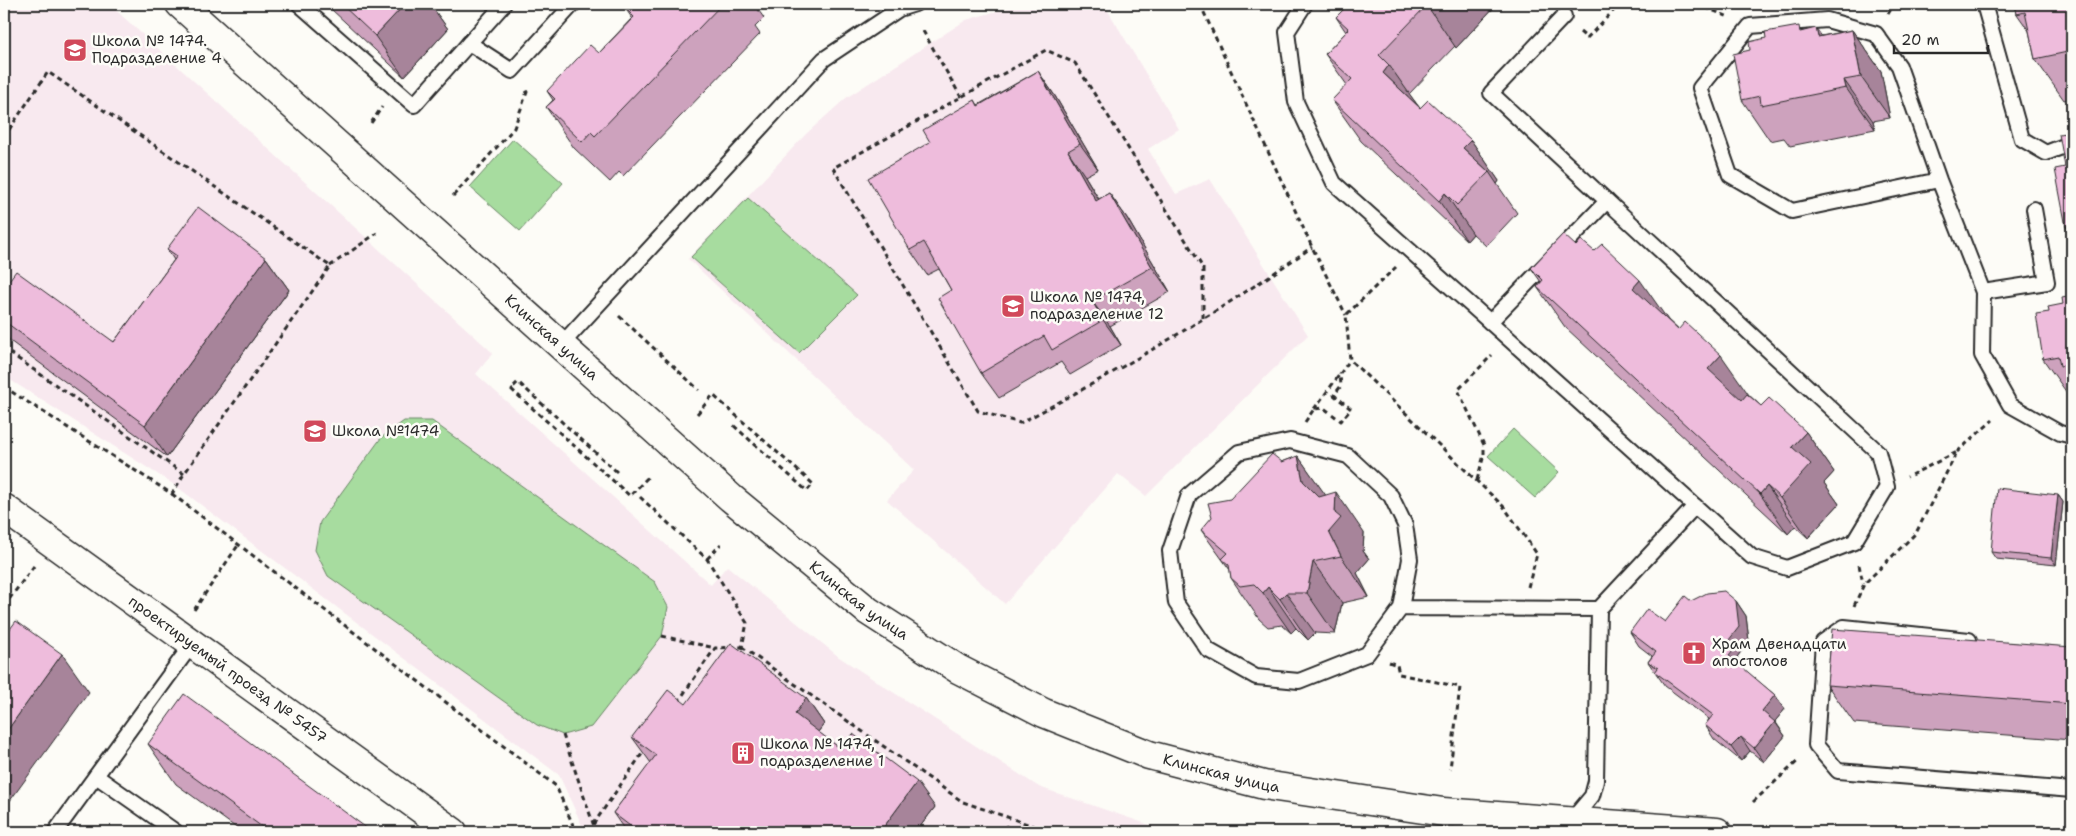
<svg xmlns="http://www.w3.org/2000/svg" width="2076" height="836" font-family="'Shantell Sans',sans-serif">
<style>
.built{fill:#f8e9ef}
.green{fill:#a7dc9f;stroke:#698465}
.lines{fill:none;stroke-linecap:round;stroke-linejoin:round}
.lane-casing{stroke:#2b2b2b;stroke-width:18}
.street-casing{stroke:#2b2b2b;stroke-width:31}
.path{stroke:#2b2b2b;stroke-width:3;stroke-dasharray:5 4;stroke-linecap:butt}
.lane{stroke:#fdfcf7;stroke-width:14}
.street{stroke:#fdfcf7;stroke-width:28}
.wall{fill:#cda2bd;stroke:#2b2b2b}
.shaded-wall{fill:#a7849a;stroke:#2b2b2b}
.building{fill:#eebcdc;stroke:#2b2b2b}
.labels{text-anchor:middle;stroke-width:5;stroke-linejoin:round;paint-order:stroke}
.poi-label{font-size:15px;fill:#2b2b2b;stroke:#fdfcf7;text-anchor:start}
.street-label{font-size:15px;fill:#2b2b2b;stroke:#fdfcf7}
</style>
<rect width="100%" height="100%" fill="#fdfcf7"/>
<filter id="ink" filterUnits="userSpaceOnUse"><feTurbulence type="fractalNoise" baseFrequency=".02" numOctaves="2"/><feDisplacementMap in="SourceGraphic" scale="10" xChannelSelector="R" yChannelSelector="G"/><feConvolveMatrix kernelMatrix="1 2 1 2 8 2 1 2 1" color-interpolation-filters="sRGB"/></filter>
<g filter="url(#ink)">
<!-- built -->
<g class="built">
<polygon points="4,4 109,4 493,353 476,374 711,585 727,566 839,657 1039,787 1170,832 585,832 559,775 176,486 4,376"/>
<polygon points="1022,4 1104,4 1179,129 1148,149 1176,194 1210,179 1308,335 1146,496 1118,474 1005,604 887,500 914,470 688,259 806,134 846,98 966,20"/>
</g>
<!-- green -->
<g class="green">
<polygon points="513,139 563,183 520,231 470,187"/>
<polygon points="748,198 857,295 799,353 691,257"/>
<polygon points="404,421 432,421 655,582 668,607 662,636 591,727 563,735 537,725 328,576 315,550 320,522 381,438"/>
<polygon points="1513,429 1559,472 1535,498 1488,456"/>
</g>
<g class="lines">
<!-- lane casing -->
<g class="lane-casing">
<g id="lane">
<polyline points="299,4 414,105 504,4"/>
<polyline points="1305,4 1287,32 1296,102 1334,183 1490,322"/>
<polyline points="1984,4 2022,139 2046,153 2072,143"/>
<polyline points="1564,16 1491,93 1607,201 1490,322 1695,506 1599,609"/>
<polyline points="469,43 512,71 573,4"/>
<polyline points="1939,180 1792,211 1730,175 1700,88 1750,26 1827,20 1876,34 1899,66 1939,180 1983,292 1982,355 2010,405 2060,433 2072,436"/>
<polyline points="1607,201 1878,452 1887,487 1854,542 1787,568 1752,557 1695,506"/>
<polyline points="1983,292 2047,282 2034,209"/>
<polyline points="561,345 824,59 899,9 915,4"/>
<polyline points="1401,608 1410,559 1405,525 1391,496 1348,456 1290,441 1239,452 1189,495 1170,551 1176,603 1208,650 1256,677 1299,681 1367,654 1401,608 1599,609 1596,781 1592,796 1571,821"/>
<polyline points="1969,640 1844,627 1823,642 1816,745 1838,771 2072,790"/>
<polyline points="96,776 176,832"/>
<polyline points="55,832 192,644"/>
</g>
</g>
<!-- street casing -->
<g class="street-casing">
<g id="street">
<path id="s1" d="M 180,4 L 731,498 L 868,611 L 958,669 L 1044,713 L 1149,755 L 1264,785 L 1443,812 L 1717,832"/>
<path id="s2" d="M 4,508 L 453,832"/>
</g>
</g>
<!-- path -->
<g class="path">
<polyline points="788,4 793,8"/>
<polyline points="1200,4 1312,247 1346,315"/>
<polyline points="1697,4 1729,17"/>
<polyline points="1888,14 1894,4"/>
<polyline points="923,31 961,97"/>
<polyline points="1580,32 1587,38 1620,4"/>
<polyline points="371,123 382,107"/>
<polyline points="4,137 48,72 330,266 184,474 4,349"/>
<polyline points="453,196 514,128 527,92 525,89"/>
<polyline points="330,266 377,233"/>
<polyline points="1396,267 1346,315 1350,360 1504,507 1537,554 1528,587"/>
<polyline points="619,316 699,390"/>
<path d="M 1203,318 L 1203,268 L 1075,63 L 1046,50 L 833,168 L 978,411 L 1020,423 C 1121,370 1219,312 1312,247"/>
<polyline points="4,387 172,494 184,474"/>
<polyline points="1314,409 1340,374"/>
<polyline points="697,414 713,395 813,484 807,491 733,425"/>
<polyline points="1305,422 1314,409 1324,408 1341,421 1351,409 1334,395 1341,386 1340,374 1350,360"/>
<polyline points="1957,452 1993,420"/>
<polyline points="617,472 518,382 511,389 630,496 649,476"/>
<polyline points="1477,480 1484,455 1484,445 1458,390 1492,355"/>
<polyline points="172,494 556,786 576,832"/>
<polyline points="640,497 707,559 747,623 742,647 715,648 678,702"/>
<polyline points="707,559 721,544"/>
<polyline points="1859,565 1863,583"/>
<polyline points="4,606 34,566"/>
<polyline points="1854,606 1864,584 1916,533 1957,452 1907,477"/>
<polyline points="194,610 239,544"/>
<polyline points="662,636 715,648"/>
<polyline points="742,647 963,802 1051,832"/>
<polyline points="1389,662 1397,665 1399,674 1460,687 1450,769"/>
<polyline points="563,735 596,832"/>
<polyline points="1753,802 1799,760"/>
<polyline points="588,832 644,751"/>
</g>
<!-- lane -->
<use href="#lane" class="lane"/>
<!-- street -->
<use href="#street" class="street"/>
</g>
<!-- wall -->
<g class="wall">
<polygon points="327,4 430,4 448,29 404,77 331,9"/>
<polygon points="629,4 754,4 764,18 755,27 760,34 623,176 619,172 610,182 574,148 546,107 553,100 547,91 599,53 632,18 625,8"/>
<polygon points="1349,4 1497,4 1456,48 1455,46 1409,94 1420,108 1471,140 1499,181 1497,184 1517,213 1486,246 1473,234 1467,241 1361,141 1332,100 1347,85 1325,54 1346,32 1336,17"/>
<polygon points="2015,4 2072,4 2072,98 2064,100 2035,59 2029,31 2017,14"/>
<polygon points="1852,30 1881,71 1890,118 1873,121 1875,129 1790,146 1784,138 1770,141 1742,100 1802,31 1821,36"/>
<polygon points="1038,71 1055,96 1098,169 1085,176 1099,199 1109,193 1127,218 1170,292 1110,326 1121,345 1070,375 1061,362 999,398 981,373 951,290 939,269 927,275 910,250 975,100 978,105"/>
<polygon points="2072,132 2072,236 2066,227 2065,167"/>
<polygon points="1576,246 1668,320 1761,406 1806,432 1834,472 1824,483 1839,504 1808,538 1795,526 1788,534 1565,327 1537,287 1541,282 1531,268"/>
<polygon points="167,249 266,258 289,290 167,457 10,341 4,332 4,287 114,342 174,260"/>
<polygon points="2072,296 2072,400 2043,359 2049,312 2063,304"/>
<polygon points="1298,456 1325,495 1364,533 1363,551 1369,559 1357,573 1369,597 1342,603 1335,634 1315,633 1308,640 1296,628 1291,633 1282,625 1268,627 1259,619 1231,578 1230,570 1201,530 1230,499 1282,462"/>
<polygon points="2058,495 2063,502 2056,565 1996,559 1991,552"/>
<polygon points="1736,601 1746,616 1749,641 1737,657 1742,665 1741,667 1775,695 1785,709 1775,721 1785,736 1764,762 1750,751 1741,761 1714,739 1705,725 1709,719 1665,686 1648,662 1652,656 1639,646 1630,632"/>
<polygon points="2072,647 2072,740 1854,723 1827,685"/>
<polygon points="806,698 824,724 818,732 841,749 935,807 916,832 626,832 613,813 651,763 632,737 686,704"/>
<polygon points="148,744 372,832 242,832 176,784"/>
</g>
<!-- shaded-wall -->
<g class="shaded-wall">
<polygon points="405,4 430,4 448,29 404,77 375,36"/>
<polygon points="1431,4 1497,4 1456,48 1428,7"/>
<polygon points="1816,28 1844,69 1818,37"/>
<polygon points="1852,30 1881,71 1890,118 1861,77"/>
<polygon points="1389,65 1418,106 1383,73"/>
<polygon points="1038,71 1055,96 1098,169 1080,144"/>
<polygon points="1844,80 1873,121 1875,129 1846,88"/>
<polygon points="4,87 7,92 4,96"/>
<polygon points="1471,140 1499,181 1497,184 1489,172 1463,148"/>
<polygon points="1068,151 1085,176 1114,226 1096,201"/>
<polygon points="1109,193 1127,218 1170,292 1152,267"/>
<polygon points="1445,193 1473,234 1467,241 1439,201"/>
<polygon points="266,258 289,290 167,457 145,425"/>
<polygon points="1640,280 1668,320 1661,328 1633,288"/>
<polygon points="1092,301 1110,326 1121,345 1103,320"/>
<polygon points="1721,355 1749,395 1736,409 1708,369"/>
<polygon points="1806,432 1834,472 1824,483 1839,504 1808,538 1780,498 1792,447"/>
<polygon points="1298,456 1327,497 1332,522 1303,481"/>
<polygon points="1767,486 1795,526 1788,534 1760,494"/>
<polygon points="1336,492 1364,533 1363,551 1369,559 1357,573 1369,597 1341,556 1329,532 1335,513"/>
<polygon points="2058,495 2063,502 2056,565 2051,558"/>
<polygon points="1313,562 1342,603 1335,634 1307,593"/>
<polygon points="1268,587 1296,628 1291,633 1263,593"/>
<polygon points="1286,593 1315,633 1308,640 1280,599"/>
<polygon points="1736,601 1746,616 1749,641 1737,657 1742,665 1738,670 1729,656 1725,645"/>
<polygon points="62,654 89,692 4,809 4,735"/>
<polygon points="1775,695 1785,709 1772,725 1762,711"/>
<polygon points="806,698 824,724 812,740 795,714"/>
<polygon points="1775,722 1785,736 1764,762 1754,748"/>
<polygon points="1741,737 1750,751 1741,761 1731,747"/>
<polygon points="917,782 935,807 916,832 880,832"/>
</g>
<!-- building -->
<g class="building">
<polygon points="341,4 405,4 375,36"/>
<polygon points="629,4 722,4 595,136 591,132 582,142 546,107 555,99 547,91 590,45 599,53 634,17 625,8"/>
<polygon points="1349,4 1431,4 1428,7 1426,6 1379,55 1389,65 1383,73 1420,108 1428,100 1471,140 1463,148 1489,172 1457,205 1445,193 1439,201 1332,100 1352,79 1325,54 1349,29 1336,17"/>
<polygon points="2015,4 2072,4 2072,51 2035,59 2025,12 2017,14"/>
<polygon points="1799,26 1800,32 1816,28 1818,37 1852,30 1861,77 1844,80 1846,88 1761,105 1760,96 1742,100 1733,54 1750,50 1749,42 1766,38 1765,32"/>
<polygon points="1038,71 1080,144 1068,151 1096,201 1109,193 1152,267 1092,301 1103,320 1052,350 1044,336 981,373 938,298 951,290 924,242 910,250 868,178 930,142 923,130 975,100 978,106"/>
<polygon points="2072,132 2072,226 2066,227 2055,169 2065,167 2059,134"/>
<polygon points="198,207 266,258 145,425 4,321 4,287 16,271 114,342 177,256 167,249"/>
<polygon points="1563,234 1576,246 1581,240 1594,251 1602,244 1640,280 1633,288 1678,330 1685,322 1721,355 1708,369 1742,400 1747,394 1761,406 1769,398 1806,432 1792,447 1811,464 1780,498 1767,486 1760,494 1537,287 1543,280 1531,268"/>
<polygon points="2072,296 2072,363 2060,366 2058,356 2043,359 2036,314 2049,312 2048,307 2063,304 2062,298"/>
<polygon points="1272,454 1282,462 1298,456 1303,481 1319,497 1336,492 1335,513 1341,518 1329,532 1341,556 1313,562 1307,593 1286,593 1280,599 1268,587 1263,593 1254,584 1240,586 1231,578 1229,565 1222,559 1228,553 1201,530 1212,517 1208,503 1230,499"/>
<polygon points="1997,488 2058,495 2051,558 1991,552"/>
<polygon points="1724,591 1736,601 1739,627 1725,645 1733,651 1729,656 1775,695 1762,711 1775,722 1754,748 1741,737 1731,747 1705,725 1713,715 1655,672 1658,668 1648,662 1656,652 1630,632 1647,609 1665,622 1685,596 1691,601 1707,593"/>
<polygon points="16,621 62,654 4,735 4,637"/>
<polygon points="1832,629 2072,647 2072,704 1827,685"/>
<polygon points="731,643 806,698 795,714 841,749 853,734 917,782 880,832 638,832 613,813 656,755 632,737 668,690 686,704"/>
<polygon points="184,694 372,832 269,832 148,744"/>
<polygon points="1006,825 1015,832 1000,832"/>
</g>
</g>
<!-- icons -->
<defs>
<g id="school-square" transform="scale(1.25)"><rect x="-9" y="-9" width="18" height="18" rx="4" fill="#d1495b" stroke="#fdfcf7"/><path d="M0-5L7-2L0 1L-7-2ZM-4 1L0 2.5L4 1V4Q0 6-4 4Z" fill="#fff"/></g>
<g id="church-square" transform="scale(1.25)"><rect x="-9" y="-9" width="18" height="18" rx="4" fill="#d1495b" stroke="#fdfcf7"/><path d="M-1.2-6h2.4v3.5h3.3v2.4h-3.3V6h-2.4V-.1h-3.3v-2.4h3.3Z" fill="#fff"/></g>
<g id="building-square" transform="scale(1.25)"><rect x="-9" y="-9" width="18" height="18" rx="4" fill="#d1495b" stroke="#fdfcf7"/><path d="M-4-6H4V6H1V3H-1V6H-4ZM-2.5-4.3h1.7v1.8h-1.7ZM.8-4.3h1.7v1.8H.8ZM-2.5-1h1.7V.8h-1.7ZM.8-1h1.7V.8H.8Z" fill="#fff"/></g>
</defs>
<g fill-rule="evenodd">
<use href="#school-square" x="75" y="50"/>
<use href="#school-square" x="1013" y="306"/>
<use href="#school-square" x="315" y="431"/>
<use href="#church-square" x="1694" y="653"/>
<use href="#building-square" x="743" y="753"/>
</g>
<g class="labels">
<!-- poi labels -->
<g class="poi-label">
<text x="92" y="46">Школа № 1474.<tspan x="92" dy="17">Подразделение 4</tspan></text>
<text x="1030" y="302">Школа № 1474,<tspan x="1030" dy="17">подразделение 12</tspan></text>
<text x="332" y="436">Школа №1474</text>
<text x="1712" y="649">Храм Двенадцати<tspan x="1712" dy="17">апостолов</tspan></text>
<text x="760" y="749">Школа № 1474,<tspan x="760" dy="17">подразделение 1</tspan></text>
</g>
<!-- street labels -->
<g class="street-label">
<text dy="5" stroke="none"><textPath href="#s1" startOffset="499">Клинская улица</textPath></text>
<text dy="5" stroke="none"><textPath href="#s1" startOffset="904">Клинская улица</textPath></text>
<text dy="5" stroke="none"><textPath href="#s2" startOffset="276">проектируемый проезд № 5457</textPath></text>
<text dy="5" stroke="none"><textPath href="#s1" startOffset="1309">Клинская улица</textPath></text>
</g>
</g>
<!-- margin -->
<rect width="2076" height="836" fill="none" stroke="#fdfcf7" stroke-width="20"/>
<rect x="10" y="10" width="2056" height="816" fill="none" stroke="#2b2b2b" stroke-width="2" filter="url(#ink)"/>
<!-- scale -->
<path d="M1894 45v8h94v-8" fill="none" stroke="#2b2b2b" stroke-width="2.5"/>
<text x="1901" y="45" font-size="15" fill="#2b2b2b" stroke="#fdfcf7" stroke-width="4" paint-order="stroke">20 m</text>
</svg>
